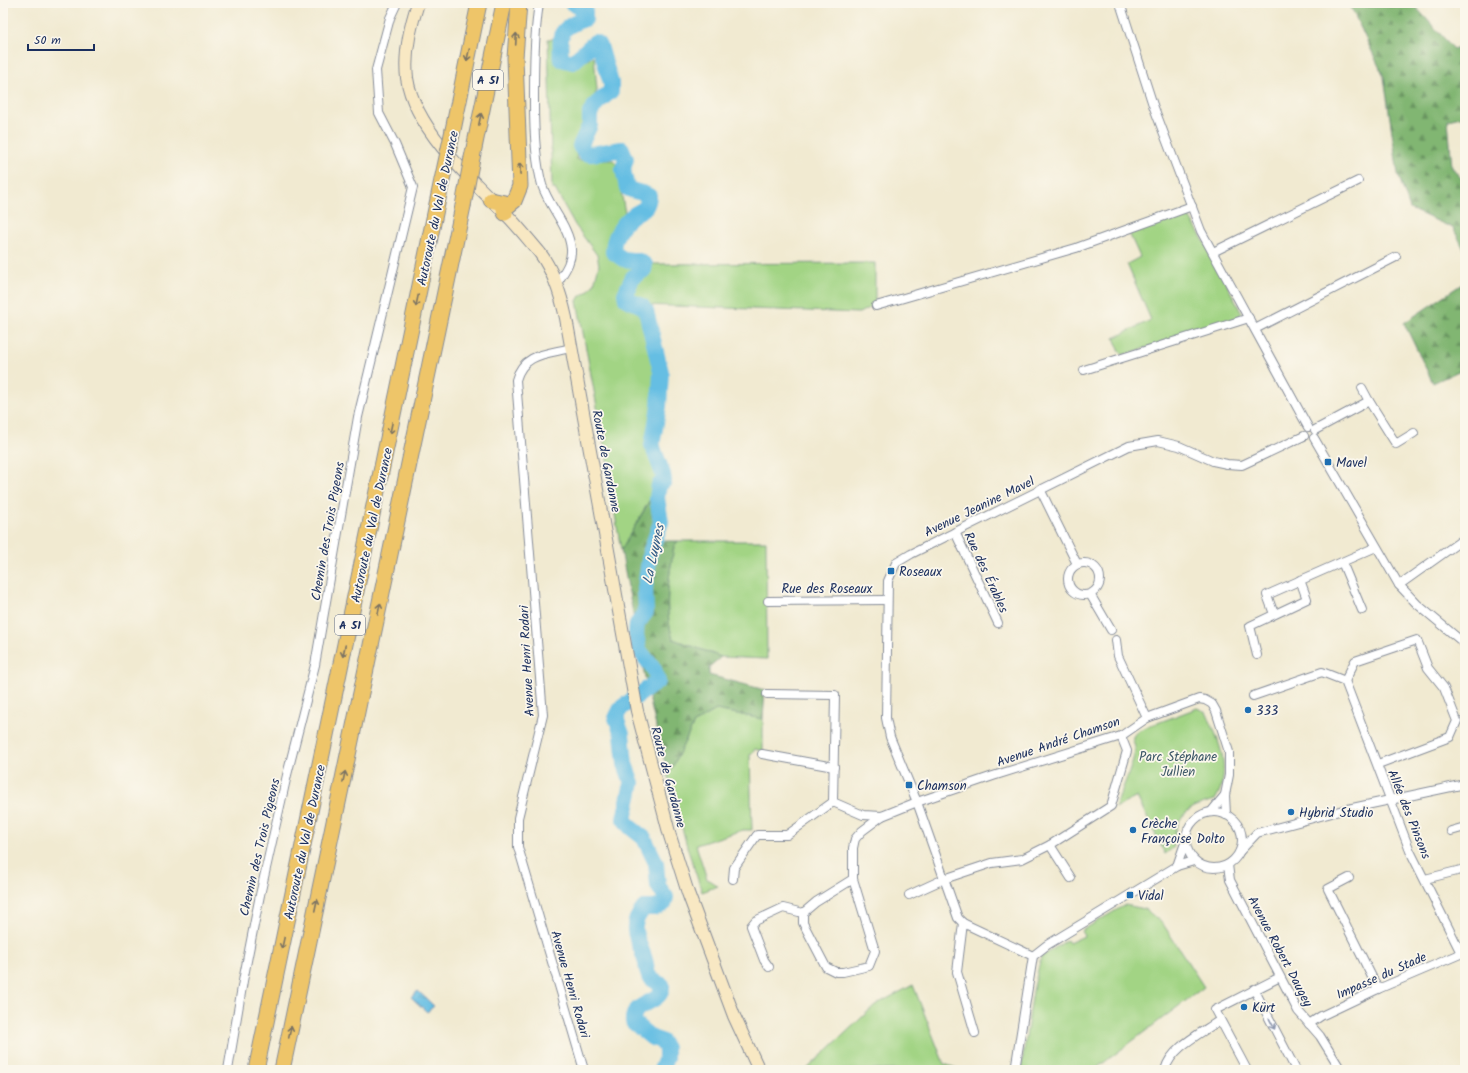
<svg xmlns="http://www.w3.org/2000/svg" width="1468" height="1073" font-family="Kalam,sans-serif">
<style>
.green{fill:#a2d484;stroke:#5e8271}
.forest{fill:url(#forest-firs);stroke:#4e7268}
.water{fill:url(#water-ripples);stroke:#4076a0}
.lines{fill:none;stroke-linecap:round;stroke-linejoin:round}
.river{stroke:#65bee3;stroke-width:16}
.street-casing{stroke:#868c98;stroke-width:10}
.secondary-casing{stroke:#868c98;stroke-width:14}
.highway-casing{stroke:#868c98;stroke-width:17}
.street{stroke:#fff;stroke-width:8}
.secondary{stroke:#f8e8c3;stroke-width:12}
.highway{stroke:#eec569;stroke-width:15}
.highway-bridge-casing{stroke:#868c98;stroke-width:17;stroke-linecap:butt}
.highway-bridge{stroke:#eec569;stroke-width:15}
.oneway{stroke:#7a7263}
.oneway2{stroke:#8d97ae}
.poi-dot{fill:#1f6fb2;stroke:#fbf7ec;stroke-width:1.5}
.labels{text-anchor:middle;stroke-width:3.5;stroke-linejoin:round;paint-order:stroke}
.shield{fill:#fbf7ec;stroke:#5e6b89;stroke-width:1}
.shield-label{font-size:12px;font-weight:bold;fill:#1b2f5e}
.street-label{font-size:13px;fill:#1b2f5e;stroke:#fbf7ec}
.poi-label{font-size:13px;fill:#1b2f5e;stroke:#fbf7ec;text-anchor:start}
.park-label{font-size:13px;fill:#3d5868;stroke:#fbf7ec}
.water-label{font-size:14px;font-style:italic;fill:#315a86;stroke:#fbf7ec}
</style>
<defs>
<pattern id="forest-firs" width="22" height="20" patternUnits="userSpaceOnUse"><rect width="22" height="20" fill="#81b672"/><path d="M5 1l3.5 6h-7zM16 11l3.5 6h-7z" fill="#699461"/></pattern>
<pattern id="water-ripples" width="26" height="14" patternUnits="userSpaceOnUse"><rect width="26" height="14" fill="#65bee3"/><path d="M2 4q2-2 4 0t4 0M15 11q2-2 4 0t4 0" fill="none" stroke="#529bbb"/></pattern>
</defs>
<rect width="100%" height="100%" fill="#fbf7ec"/>
<filter id="ink" filterUnits="userSpaceOnUse"><feTurbulence type="fractalNoise" baseFrequency=".025" numOctaves="2"/><feDisplacementMap in="SourceGraphic" scale="8" xChannelSelector="R" yChannelSelector="G"/><feConvolveMatrix kernelMatrix="1 2 1 2 8 2 1 2 1" color-interpolation-filters="sRGB"/></filter>
<filter id="wash" filterUnits="userSpaceOnUse"><feTurbulence type="fractalNoise" baseFrequency=".012" numOctaves="4" result="noise"/><feDisplacementMap in="SourceGraphic" scale="16" xChannelSelector="R" yChannelSelector="G"/><feGaussianBlur stdDeviation="0.9" result="paint"/><feColorMatrix in="noise" values="0 0 0 0 0 0 0 0 0 0 0 0 0 0 0 0 0 1.4 0 .05"/><feComposite in="paint" operator="in"/></filter>
<g filter="url(#wash)">
<rect width="100%" height="100%" fill="#f1ead1"/>
<!-- green -->
<g class="green">
<path d="M 548,39 L 557,39 L 556,47 L 562,63 L 571,69 L 594,56 L 597,90 L 575,141 L 577,160 L 613,160 L 616,163 L 625,213 C 614,224 607,235 608,250 L 617,258 L 642,265 L 642,269 L 631,277 L 623,296 L 624,300 L 643,311 L 648,337 L 653,344 L 658,371 L 656,416 L 650,445 L 661,480 L 621,550 L 614,509 L 615,502 L 577,301 L 580,296 L 588,291 L 594,284 L 599,265 L 597,255 L 575,225 L 555,189 L 552,189 Z"/>
<polygon points="1188,215 1207,246 1242,314 1236,319 1123,355 1120,352 1114,338 1151,320 1127,264 1140,257 1129,233"/>
<polygon points="875,263 875,302 873,306 859,313 644,305 627,296 632,288 632,281 646,270 646,264"/>
<path d="M 678,541 L 766,541 L 767,659 L 721,657 L 673,639 C 663,608 669,578 674,546 Z"/>
<path d="M 1197,708 L 1206,712 C 1219,740 1233,771 1215,800 C 1195,805 1180,811 1175,832 C 1174,838 1175,843 1173,848 L 1165,854 L 1137,797 L 1115,808 C 1121,792 1132,768 1135,751 C 1136,740 1127,740 1139,730 Z"/>
<polygon points="716,710 763,719 763,751 755,749 750,755 752,830 743,830 696,845 707,879 718,886 702,892 688,850 668,776 694,723"/>
<polygon points="1125,905 1145,909 1163,924 1204,987 1094,1070 1021,1070 1033,991 1041,957 1067,940 1069,943 1084,936 1081,931"/>
<polygon points="913,985 944,1064 962,1070 806,1070 875,1005"/>
</g>
<!-- forest -->
<g class="forest">
<polygon points="1349,3 1412,3 1454,49 1465,48 1465,116 1448,120 1452,167 1465,183 1465,251 1453,228 1410,209 1398,174 1384,77"/>
<polygon points="1465,282 1465,368 1433,383 1404,323"/>
<path d="M 662,485 L 658,501 L 663,518 L 656,541 L 678,541 L 674,546 C 669,578 663,608 673,639 L 721,657 L 709,667 L 709,675 L 765,690 L 763,719 L 716,710 L 694,723 L 668,776 L 648,693 L 621,550 L 657,488 Z"/>
</g>
<!-- water -->
<polygon class="water" points="418,991 434,1006 427,1012 411,997"/>
<g class="lines">
<!-- river -->
<path class="river" d="M 572,3 L 585,11 L 585,19 C 560,27 559,34 561,59 L 573,62 L 595,42 L 600,46 L 611,83 L 611,91 L 596,104 L 590,113 L 590,125 L 580,146 L 585,153 L 591,154 L 622,149 L 626,159 L 623,169 L 627,188 C 635,193 642,191 649,196 C 647,212 642,208 632,216 C 621,225 613,238 613,252 L 623,259 L 639,261 L 645,265 L 644,270 L 633,277 L 625,294 L 626,299 L 642,306 L 646,311 L 661,372 L 659,406 L 652,445 L 663,474 L 664,481 L 659,485 L 657,498 L 661,522 L 650,553 L 645,588 L 646,612 L 637,624 L 636,634 L 639,650 L 654,669 L 658,681 L 621,708 L 616,718 L 622,734 L 625,764 L 632,783 L 624,819 L 630,827 L 644,838 L 656,863 L 658,886 L 666,897 L 664,904 L 655,908 L 644,908 C 626,929 639,939 645,960 C 647,965 646,971 649,976 C 652,980 658,983 662,985 C 663,1006 631,1000 633,1022 L 652,1038 L 661,1041 L 666,1048 L 666,1058 L 661,1070"/>
</g>
</g>
<g filter="url(#ink)">
<g class="lines">
<!-- street casing -->
<g class="street-casing">
<g id="street">
<path d="M 539,3 C 534,37 534,70 534,103 C 534,130 535,159 542,185 C 549,207 569,226 571,249 C 572,263 563,273 556,285"/>
<polyline points="1120,3 1153,105 1201,231 1308,427"/>
<polyline points="1213,252 1358,181"/>
<polyline points="876,306 1076,248 1192,206"/>
<polyline points="1255,329 1396,257"/>
<path d="M 571,348 C 548,354 523,353 516,380 L 543,715 L 518,818 L 518,847 L 584,1070"/>
<polyline points="1084,370 1249,318"/>
<polyline points="1369,401 1396,444 1414,433"/>
<polyline points="1315,430 1369,401 1362,388"/>
<polyline points="1314,438 1399,585 1417,604 1465,644"/>
<polyline points="1040,489 1077,564"/>
<polyline points="1464,514 1465,515"/>
<polyline points="955,532 998,623"/>
<polyline points="1342,562 1362,610"/>
<circle cx="1084" cy="579" r="16"/>
<polyline points="1399,585 1465,538"/>
<polyline points="1090,594 1111,630"/>
<polyline points="768,601 887,600"/>
<polyline points="1274,614 1267,595 1376,547"/>
<polyline points="1116,640 1118,656 1147,718"/>
<polyline points="1257,655 1250,626 1307,599 1300,580"/>
<polyline points="1345,681 1410,851 1461,953"/>
<polyline points="1345,681 1355,661 1417,640 1428,668 1444,688 1457,721 1450,737 1378,764"/>
<polyline points="767,694 835,695 833,802 863,815 882,816 917,802 993,776 1121,736 1147,718 1199,699 1205,700 1212,704 1216,711 1229,752 1229,775 1225,795 1226,815"/>
<polyline points="1253,696 1322,672 1345,681"/>
<polyline points="762,754 834,767"/>
<circle cx="1214" cy="840" r="28"/>
<polyline points="1211,812 1225,795"/>
<polyline points="1451,831 1465,827"/>
<polyline points="1050,845 1071,878"/>
<polyline points="1240,851 1257,833 1343,810 1465,784"/>
<polyline points="1228,865 1230,880 1298,1011 1320,1036 1341,1070"/>
<polyline points="1177,866 1185,843"/>
<polyline points="1349,878 1328,889 1378,989"/>
<polyline points="733,879 734,868 757,835 787,835 833,802"/>
<polyline points="853,879 816,902 803,913 803,923 826,967 836,972 843,972 869,966 875,951 853,879 853,848 855,839 862,831 882,816"/>
<polyline points="1425,879 1465,869"/>
<polyline points="909,895 944,879 992,863 1022,859 1050,845 1111,806 1127,751 1121,736"/>
<polyline points="963,923 957,972 975,1033"/>
<polyline points="1033,956 963,923 958,918 917,802 890,737 886,718 888,581 896,563 911,554 1129,446 1158,441 1179,446 1213,461 1227,464 1242,465 1304,436"/>
<polyline points="769,967 764,960 751,926 755,921 783,908 803,913"/>
<polyline points="1254,989 1296,1070"/>
<polyline points="1309,1024 1321,1016 1378,989 1465,952"/>
<polyline points="228,1070 243,981 260,895 287,775 315,665 358,417 413,187 395,144 379,113 376,70 390,18 397,3"/>
<polyline points="1015,1070 1033,956 1047,945 1177,866 1194,861"/>
<path d="M 1165,1070 C 1171,1047 1202,1033 1220,1020"/>
<polyline points="1247,1070 1215,1010 1280,977"/>
<polyline points="1464,1070 1465,1069"/>
</g>
</g>
<!-- secondary casing -->
<g class="secondary-casing">
<path id="secondary" d="M 418,3 C 410,27 404,52 407,78 C 414,127 469,178 504,212 C 517,225 528,239 540,253 C 554,272 561,295 566,318 L 637,711 L 670,836 L 688,893 L 734,1016 L 759,1070"/>
</g>
<!-- highway casing -->
<g class="highway-casing">
<g id="highway">
<polyline points="453,130 479,3"/>
<polyline points="472,158 504,3"/>
<polyline points="491,200 509,204"/>
<polyline points="505,213 504,209 514,201 520,186 515,58 519,3"/>
<polyline points="256,1070 442,180"/>
<polyline points="282,1070 463,206"/>
</g>
</g>
<!-- street -->
<use href="#street" class="street"/>
<!-- secondary -->
<use href="#secondary" class="secondary"/>
<!-- highway -->
<use href="#highway" class="highway"/>
<!-- highway-bridge casing -->
<g class="highway-bridge-casing">
<g id="highway-bridge">
<polyline points="442,180 453,130"/>
<polyline points="463,206 472,158"/>
</g>
</g>
<!-- highway-bridge -->
<use href="#highway-bridge" class="highway-bridge"/>
</g>
<!-- one-way arrows -->
<defs><path id="oneway-shaft" d="M-6 0H5M1.5-3L5.5 0L1.5 3" fill="none" stroke-width="1.6" stroke-linecap="round" stroke-linejoin="round"/></defs>
<g class="oneway">
<use href="#oneway-shaft" transform="translate(516 39) rotate(-87)"/>
<use href="#oneway-shaft" transform="translate(468 55) rotate(102)"/>
<use href="#oneway-shaft" transform="translate(480 119) rotate(-78)"/>
<use href="#oneway-shaft" transform="translate(520 169) rotate(-90)"/>
<use href="#oneway-shaft" transform="translate(417 301) rotate(102)"/>
<use href="#oneway-shaft" transform="translate(391 428) rotate(102)"/>
<use href="#oneway-shaft" transform="translate(379 609) rotate(-78)"/>
<use href="#oneway-shaft" transform="translate(344 651) rotate(102)"/>
<use href="#oneway-shaft" transform="translate(344 777) rotate(-78)"/>
<use href="#oneway-shaft" transform="translate(316 905) rotate(-78)"/>
<use href="#oneway-shaft" transform="translate(283 943) rotate(102)"/>
<use href="#oneway-shaft" transform="translate(290 1032) rotate(-78)"/>
</g>
<use class="oneway2" href="#oneway-shaft" transform="translate(1272 1024) rotate(63)"/>
</g>
<!-- markers -->
<g class="poi-dot">
<rect x="1324" y="458" width="8" height="8" rx="2"/>
<rect x="887" y="567" width="8" height="8" rx="2"/>
<circle cx="1248" cy="710" r="4"/>
<rect x="905" y="781" width="8" height="8" rx="2"/>
<circle cx="1291" cy="812" r="4"/>
<circle cx="1133" cy="830" r="4"/>
<rect x="1126" y="891" width="8" height="8" rx="2"/>
<circle cx="1244" cy="1007" r="4"/>
</g>
<g class="labels">
<!-- shield labels -->
<g class="shield">
<rect x="473" y="70" width="30" height="20" rx="3"/>
<rect x="335" y="615" width="30" height="20" rx="3"/>
</g>
<g class="shield-label">
<text x="488" y="84">A 51</text>
<text x="350" y="629">A 51</text>
</g>
<!-- street labels -->
<g class="street-label">
<text transform="translate(437 208) rotate(-78)" y="5">Autoroute du Val de Durance</text>
<text transform="translate(607 461) rotate(79)" y="5">Route de Gardanne</text>
<text transform="translate(979 506) rotate(-26)" y="5">Avenue Jeanine Mavel</text>
<text transform="translate(371 525) rotate(-78)" y="5">Autoroute du Val de Durance</text>
<text transform="translate(327 531) rotate(-80)" y="5">Chemin des Trois Pigeons</text>
<text transform="translate(987 572) rotate(65)" y="5">Rue des Érables</text>
<text x="827" y="593">Rue des Roseaux</text>
<text transform="translate(526 661) rotate(-93)" y="5">Avenue Henri Rodari</text>
<text transform="translate(1058 741) rotate(-19)" y="5">Avenue André Chamson</text>
<text transform="translate(669 777) rotate(75)" y="5">Route de Gardanne</text>
<text transform="translate(1410 814) rotate(68)" y="5">Allée des Pinsons</text>
<text transform="translate(304 842) rotate(-78)" y="5">Autoroute du Val de Durance</text>
<text transform="translate(259 847) rotate(-77)" y="5">Chemin des Trois Pigeons</text>
<text transform="translate(1281 951) rotate(62)" y="5">Avenue Robert Daugey</text>
<text transform="translate(1381 975) rotate(-24)" y="5">Impasse du Stade</text>
<text transform="translate(571 984) rotate(74)" y="5">Avenue Henri Rodari</text>
</g>
<!-- poi labels -->
<g class="poi-label">
<text x="1336" y="467">Mavel</text>
<text x="899" y="576">Roseaux</text>
<text x="1256" y="715">333</text>
<text x="917" y="790">Chamson</text>
<text x="1299" y="817">Hybrid Studio</text>
<text x="1141" y="828">Crèche<tspan x="1141" dy="15">Françoise Dolto</tspan></text>
<text x="1138" y="900">Vidal</text>
<text x="1252" y="1012">Kürt</text>
</g>
<!-- park labels -->
<g class="park-label">
<text x="1178" y="761">Parc Stéphane<tspan x="1178" dy="15">Jullien</tspan></text>
</g>
<!-- water labels -->
<g class="water-label">
<text transform="translate(653 554) rotate(-78)" y="5">La Luynes</text>
</g>
</g>
<!-- margin -->
<rect width="1468" height="1073" fill="none" stroke="#fbf7ec" stroke-width="16"/>
<!-- scale -->
<path d="M28 44v6h66v-6" fill="none" stroke="#1b2f5e" stroke-width="2"/>
<text x="34" y="44" font-size="12" fill="#1b2f5e" stroke="#fbf7ec" stroke-width="3" paint-order="stroke">50 m</text>
</svg>
